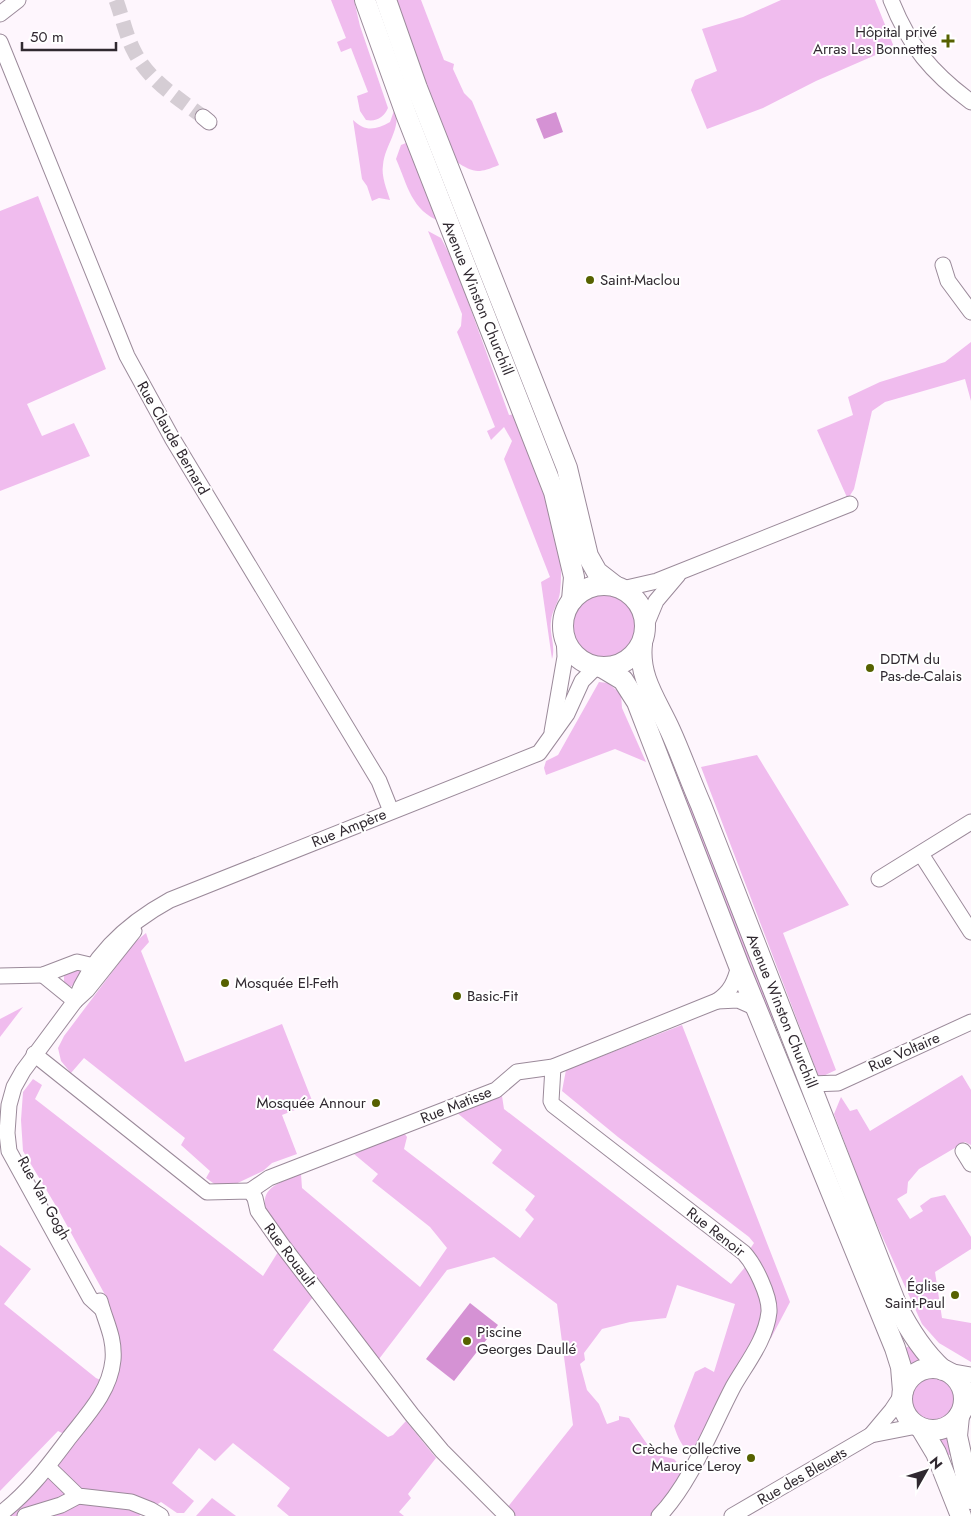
<svg xmlns="http://www.w3.org/2000/svg" width="971" height="1516" font-family="Jost,sans-serif">
<style>
.green{fill:#f0bcee}
.water{fill:#d592d4}
.lines{fill:none;stroke-linecap:round;stroke-linejoin:round}
.minor-tunnel{stroke:#d5cdd4;stroke-width:15;stroke-dasharray:15 8;stroke-linecap:butt}
.minor-casing{stroke:#9b8a9a;stroke-width:17}
.major-casing{stroke:#9b8a9a;stroke-width:22}
.minor{stroke:#fff;stroke-width:15}
.major{stroke:#fff;stroke-width:20}
.poi-dot{fill:#566100;stroke:#fff;stroke-width:2}
.labels{text-anchor:middle;stroke-width:4;stroke-linejoin:round;paint-order:stroke}
.poi-label{font-size:15px;fill:#302930;stroke:#fff;text-anchor:start}
.street-label{font-size:15px;fill:#302930;stroke:#fff}
</style>
<rect width="100%" height="100%" fill="#fef6fd"/>
<!-- green -->
<g class="green">
<path d="M 331,0 L 354,0 L 360,26 L 388,108 C 384,117 377,122 366,120 L 360,111 L 357,96 L 368,92 L 351,48 L 341,52 L 337,42 L 346,38 Z"/>
<path d="M 393,0 L 421,0 L 444,60 L 454,64 L 453,69 L 464,93 L 472,101 L 499,165 C 477,174 474,173 455,161 Z"/>
<polygon points="781,0 875,0 894,47 816,81 763,108 707,129 691,90 695,80 717,71 702,29 743,17"/>
<path d="M 395,108 C 402,129 385,144 383,165 C 381,176 387,190 390,200 L 379,198 L 372,201 L 367,186 L 362,179 L 353,120 C 365,132 376,130 390,122 Z"/>
<path d="M 406,143 L 411,147 L 441,222 C 411,210 408,186 396,159 L 401,145 Z"/>
<polygon points="38,196 106,369 27,404 42,436 74,423 90,456 0,491 0,211"/>
<path d="M 428,231 L 441,238 L 454,263 L 509,415 L 517,414 C 538,468 567,533 560,592 C 559,602 552,610 551,621 C 549,634 556,646 552,659 L 541,582 L 550,577 L 504,459 L 512,441 L 504,427 L 491,440 L 487,431 L 495,427 L 457,332 L 461,326 L 462,314 Z"/>
<polygon points="971,342 971,401 965,379 885,402 872,411 854,489 849,497 850,504 817,430 853,415 848,397 880,382 945,362"/>
<circle cx="605" cy="626" r="34"/>
<polygon points="599,682 608,683 621,694 622,708 646,762 615,749 546,775 544,768 546,761 558,755"/>
<polygon points="639,683 654,712 779,1019 770,1022"/>
<polygon points="757,755 849,905 783,933 836,1070 821,1077 818,1075 701,767"/>
<polygon points="146,933 149,942 141,951 185,1062 282,1024 313,1103 282,1115 297,1154 272,1163 263,1171 223,1190 206,1178 210,1171 181,1145 185,1138 84,1058 71,1073 61,1061 58,1048 64,1036 134,943"/>
<polygon points="70,969 86,969 76,984 70,987 64,985 64,976"/>
<polygon points="23,1007 0,1037 0,1019"/>
<path d="M 682,1025 L 790,1302 L 771,1338 L 764,1334 L 697,1457 C 683,1449 679,1441 674,1426 L 695,1372 L 705,1367 L 714,1372 L 735,1304 L 677,1285 L 666,1318 L 630,1322 L 602,1329 L 584,1353 L 585,1360 L 580,1364 L 587,1390 L 599,1404 L 607,1424 L 619,1420 L 619,1416 L 629,1418 L 654,1454 L 674,1459 L 689,1476 L 659,1516 L 507,1516 L 503,1513 L 573,1425 L 557,1304 L 494,1257 L 447,1270 L 379,1359 L 368,1350 L 268,1216 C 256,1188 279,1183 301,1174 L 302,1188 L 420,1287 L 447,1248 L 430,1227 L 372,1181 L 378,1174 L 354,1154 L 404,1133 L 407,1137 L 404,1149 L 520,1238 L 534,1219 L 525,1210 L 535,1196 L 492,1163 L 502,1150 L 456,1112 L 502,1096 L 504,1109 L 731,1284 L 751,1260 L 750,1249 L 754,1243 L 749,1237 L 618,1137 L 562,1091 L 566,1070 Z"/>
<polygon points="962,1075 971,1090 971,1145 965,1142 919,1169 908,1182 907,1193 897,1199 910,1219 923,1211 920,1206 931,1198 945,1195 971,1237 971,1249 935,1272 942,1318 971,1323 971,1362 939,1343 922,1324 868,1205 834,1114 841,1097 850,1111 857,1109 870,1131"/>
<polygon points="33,1079 42,1085 35,1099 263,1276 278,1252 313,1297 273,1350 388,1437 393,1435 406,1421 436,1458 408,1494 411,1498 399,1512 404,1516 289,1516 277,1506 290,1488 233,1443 215,1461 199,1448 172,1483 194,1501 184,1513 177,1513 161,1502 139,1516 0,1516 70,1437 58,1431 0,1491 0,1245 31,1269 4,1304 96,1378 107,1383 109,1378 102,1309 109,1302 59,1211 23,1151 21,1120 23,1092"/>
<polygon points="912,1345 921,1360 908,1367 903,1349"/>
<circle cx="932" cy="1399" r="23"/>
<polygon points="949,1435 953,1454 945,1456 936,1439"/>
<polygon points="212,1498 236,1516 196,1516"/>
</g>
<!-- water -->
<g class="water">
<polygon points="556,112 563,132 544,139 536,119"/>
<polygon points="470,1303 498,1325 454,1381 426,1359"/>
</g>
<g class="lines">
<!-- minor-tunnel -->
<path class="minor-tunnel" d="M 116,0 C 122,16 126,36 134,51 C 148,80 178,98 203,117"/>
<!-- minor casing -->
<g class="minor-casing">
<g id="minor">
<path d="M 891,0 C 909,46 932,73 971,102"/>
<polyline points="0,14 18,0"/>
<polyline points="0,42 127,356 172,438 379,781 391,811"/>
<polyline points="203,117 209,122"/>
<polyline points="943,265 948,281 971,312"/>
<polyline points="622,589 657,581 850,504"/>
<polyline points="646,625 656,601 678,575"/>
<polyline points="552,732 565,657 564,635"/>
<polyline points="921,854 971,932"/>
<polyline points="879,879 971,822"/>
<polyline points="43,975 75,1001"/>
<polyline points="0,976 43,975 77,962 94,966 95,974"/>
<path d="M 75,1001 C 92,955 128,923 170,900 L 539,753 L 567,714 L 582,681 L 596,667"/>
<polyline points="717,1001 738,1000 756,1008"/>
<polyline points="34,1054 207,1192 250,1191 255,1198 258,1211 282,1245 412,1415 442,1451 507,1516"/>
<path d="M 553,1067 L 551,1101 L 553,1105 L 744,1253 C 755,1265 770,1296 769,1312 C 766,1340 746,1364 733,1387 C 711,1429 691,1483 659,1516"/>
<polyline points="811,1084 838,1083 971,1022"/>
<polyline points="963,1151 971,1164"/>
<path d="M 250,1191 L 269,1178 L 496,1090 L 517,1072 L 553,1067 L 717,1001 C 731,992 735,981 739,966"/>
<polyline points="102,1309 90,1298 9,1151 7,1133 9,1105 14,1087 23,1071 75,1001 87,990 134,931"/>
<polyline points="947,1371 971,1375"/>
<polyline points="963,1406 971,1390"/>
<polyline points="871,1435 892,1410 902,1395"/>
<polyline points="48,1467 78,1496 131,1502 151,1510 161,1516"/>
<path d="M 0,1514 C 28,1493 48,1466 69,1438 C 88,1414 110,1391 113,1360 C 115,1337 105,1321 100,1301"/>
<polyline points="25,1516 61,1505 78,1496"/>
<polyline points="732,1516 871,1435 917,1426"/>
</g>
</g>
<!-- major casing -->
<g class="major-casing">
<g id="major">
<polyline points="365,0 406,114 554,492 574,577 572,600"/>
<polyline points="386,0 417,88 567,468 588,556 597,572 615,586"/>
<circle cx="604" cy="626" r="41"/>
<path d="M 642,644 C 638,677 657,701 670,730 C 681,754 690,780 701,805 L 896,1304 C 908,1328 923,1352 943,1370"/>
<polyline points="603,668 623,680 637,702 739,966 895,1348 901,1367 903,1391"/>
<circle cx="933" cy="1399" r="31"/>
<polyline points="959,1416 957,1436 971,1499"/>
<polyline points="921,1428 936,1453 961,1516"/>
</g>
</g>
<!-- minor -->
<use href="#minor" class="minor"/>
<!-- major -->
<use href="#major" class="major"/>
</g>
<!-- markers -->
<g class="poi-dot">
<path d="M945.5 33.5h5v5h5v5h-5v5h-5v-5h-5v-5h5z"/>
<circle cx="590" cy="280" r="5"/>
<circle cx="870" cy="668" r="5"/>
<circle cx="225" cy="983" r="5"/>
<circle cx="457" cy="996" r="5"/>
<circle cx="376" cy="1103" r="5"/>
<circle cx="955" cy="1295" r="5"/>
<circle cx="467" cy="1341" r="5"/>
<circle cx="751" cy="1458" r="5"/>
</g>
<g class="labels">
<!-- poi labels -->
<g class="poi-label">
<text x="937" y="37" text-anchor="end">Hôpital privé<tspan x="937" dy="17">Arras Les Bonnettes</tspan></text>
<text x="600" y="285">Saint-Maclou</text>
<text x="880" y="664">DDTM du<tspan x="880" dy="17">Pas-de-Calais</tspan></text>
<text x="235" y="988">Mosquée El-Feth</text>
<text x="467" y="1001">Basic-Fit</text>
<text x="366" y="1108" text-anchor="end">Mosquée Annour</text>
<text x="945" y="1291" text-anchor="end">Église<tspan x="945" dy="17">Saint-Paul</tspan></text>
<text x="477" y="1337">Piscine<tspan x="477" dy="17">Georges Daullé</tspan></text>
<text x="741" y="1454" text-anchor="end">Crèche collective<tspan x="741" dy="17">Maurice Leroy</tspan></text>
</g>
<!-- street labels -->
<g class="street-label">
<text transform="translate(478 298) rotate(68)" y="5">Avenue Winston Churchill</text>
<text transform="translate(173 438) rotate(60)" y="5">Rue Claude Bernard</text>
<text transform="translate(349 828) rotate(-22)" y="5">Rue Ampère</text>
<text transform="translate(782 1011) rotate(68)" y="5">Avenue Winston Churchill</text>
<text transform="translate(904 1052) rotate(-24)" y="5">Rue Voltaire</text>
<text transform="translate(456 1105) rotate(-22)" y="5">Rue Matisse</text>
<text transform="translate(44 1198) rotate(61)" y="5">Rue Van Gogh</text>
<text transform="translate(716 1232) rotate(38)" y="5">Rue Renoir</text>
<text transform="translate(290 1255) rotate(53)" y="5">Rue Rouault</text>
<text transform="translate(802 1476) rotate(-30)" y="5">Rue des Bleuets</text>
</g>
</g>
<!-- north arrow -->
<g transform="translate(926 1471) rotate(51)" stroke="#ffffff" stroke-width="4" paint-order="stroke">
<path d="M0-4L9 19L0 12L-9 19Z" fill="#302930"/>
<text y="-8" font-size="14" font-weight="bold" text-anchor="middle" fill="#302930">N</text>
</g>
<!-- scale -->
<path d="M22 42v8h94v-8" fill="none" stroke="#302930" stroke-width="2.5"/>
<text x="30" y="42" font-size="15" fill="#302930" stroke="#ffffff" stroke-width="4" paint-order="stroke">50 m</text>
</svg>
